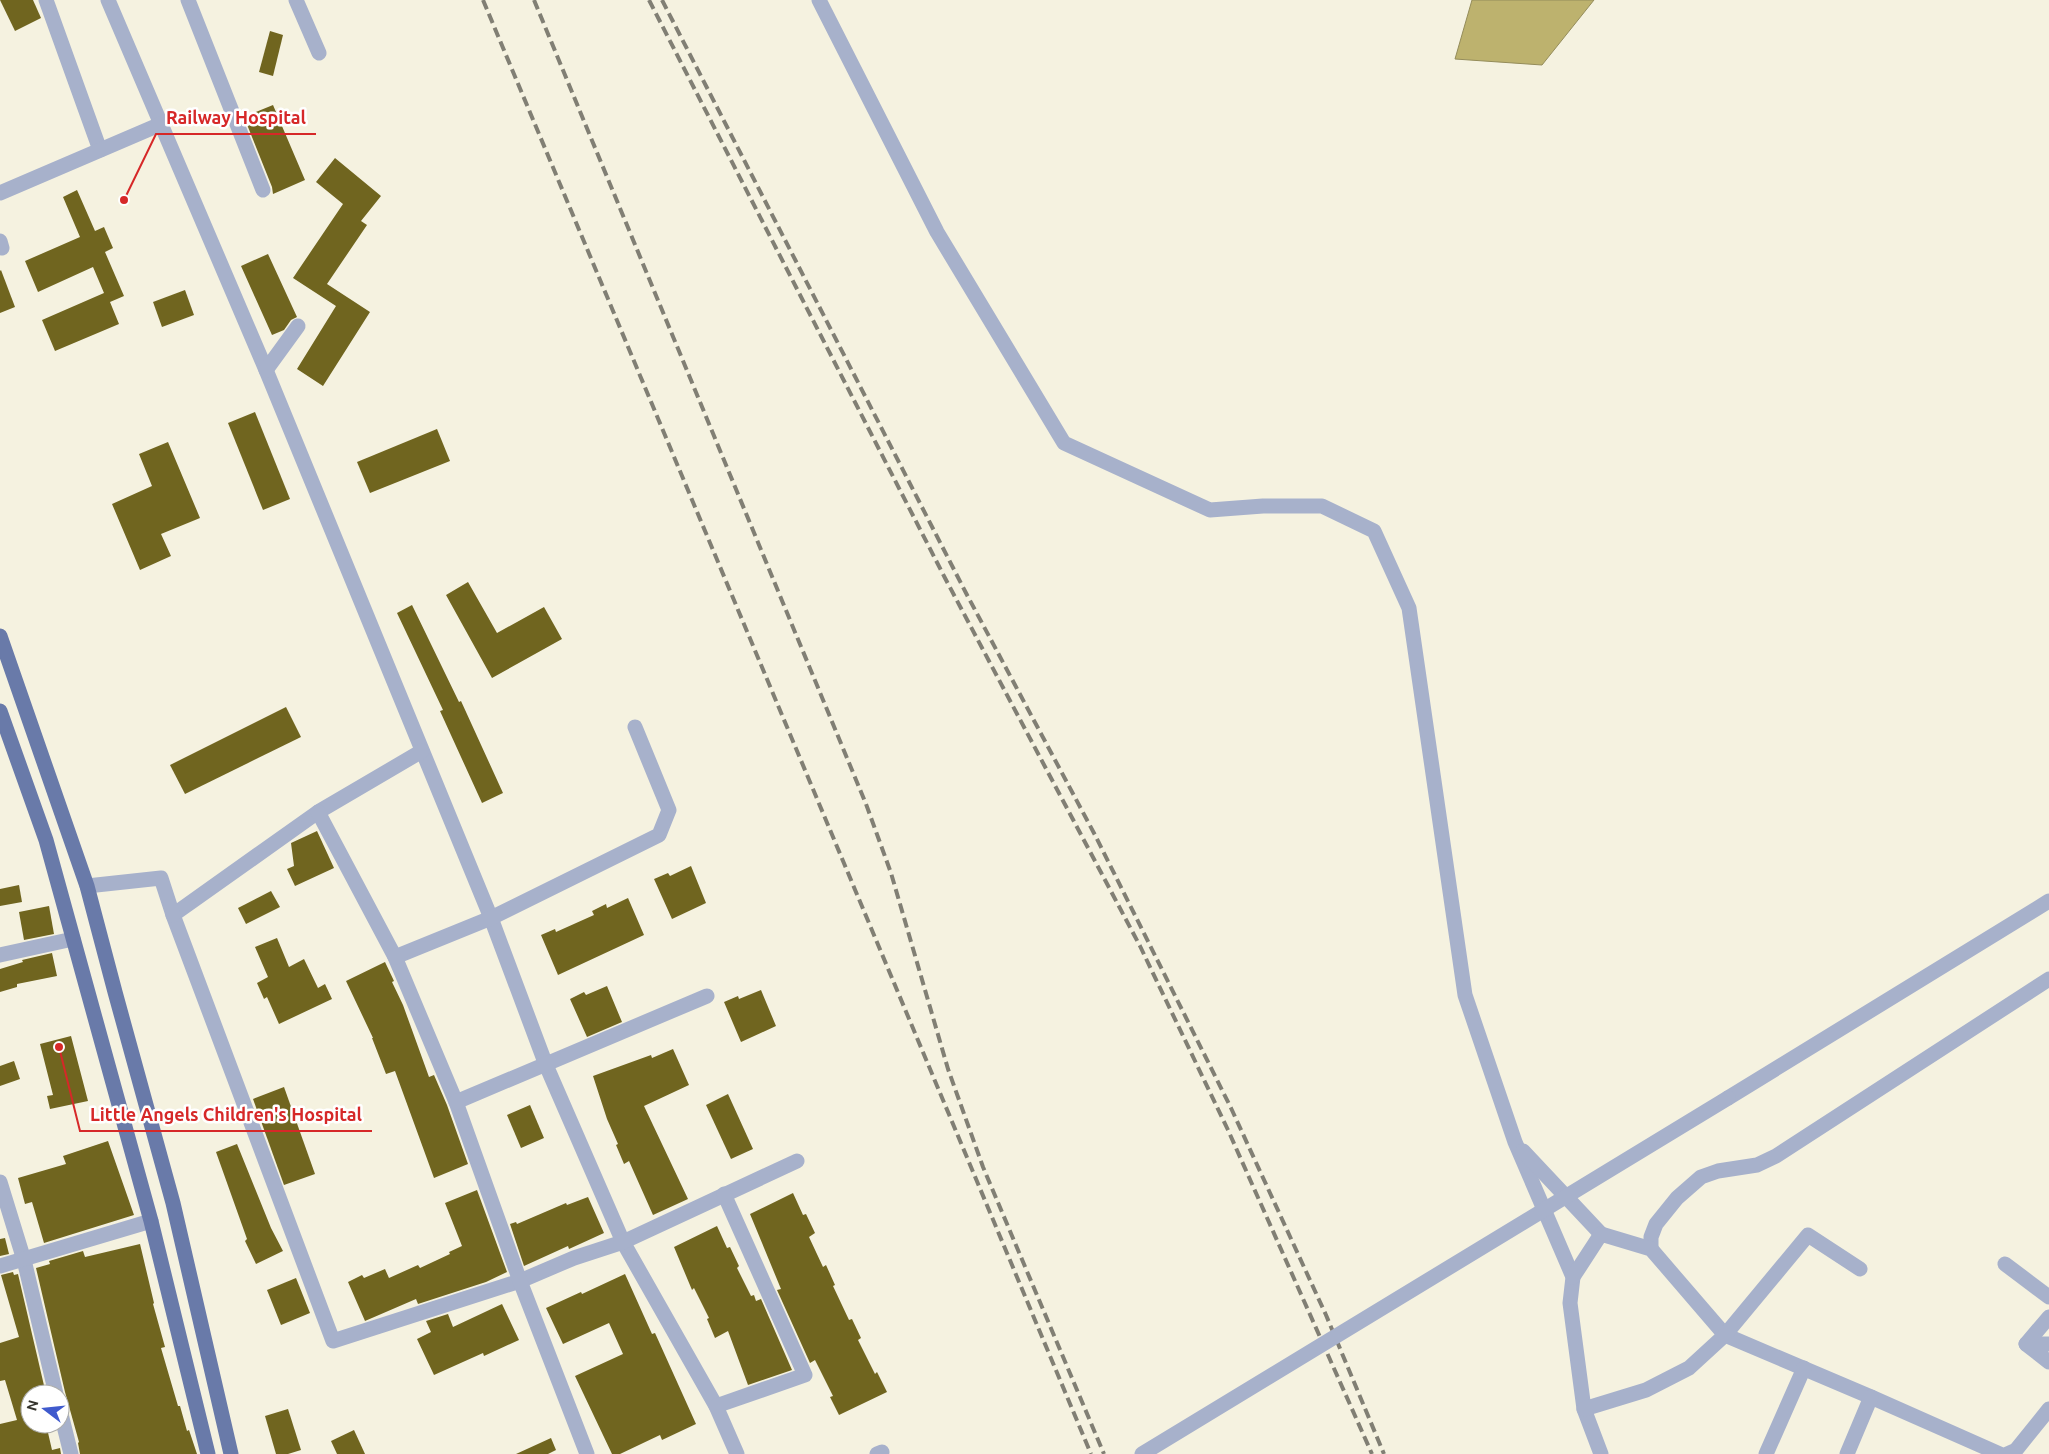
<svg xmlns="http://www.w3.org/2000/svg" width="2049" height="1454" font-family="Ubuntu,sans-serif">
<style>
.water{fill:#bdb26e;stroke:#948c5a}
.building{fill:#70651f}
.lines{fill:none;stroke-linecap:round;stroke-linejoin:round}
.minor{stroke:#a7b1cb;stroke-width:15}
.major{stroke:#697aa9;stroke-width:15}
.rail{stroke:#817f74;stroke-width:4;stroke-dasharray:10 5;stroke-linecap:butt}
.minor-bridge{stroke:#a7b1cb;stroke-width:15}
.leader{fill:none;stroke:#d62828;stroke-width:2}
.callout-dot{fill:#d62828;stroke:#fff;stroke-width:2}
.callout-label{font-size:18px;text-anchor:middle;font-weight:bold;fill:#d62828;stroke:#fff;stroke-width:5;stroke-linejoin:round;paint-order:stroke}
</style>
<rect width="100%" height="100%" fill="#f5f2e0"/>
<!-- water -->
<polygon class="water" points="1472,0 1594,0 1542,65 1455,59"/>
<!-- building -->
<g class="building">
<polygon points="0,0 33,0 41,18 15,31"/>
<polygon points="270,31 283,35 273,76 259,72"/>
<polygon points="273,105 305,180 273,194 272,187 244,117"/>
<polygon points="335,158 381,196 361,221 367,225 327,284 370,312 323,386 297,369 336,306 293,278 343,204 316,182"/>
<polygon points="77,190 95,231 104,227 113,248 105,252 124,296 110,302 119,324 55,351 42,320 104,293 93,267 38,292 25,261 80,237 63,197"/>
<polygon points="268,254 297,317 291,320 284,330 272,335 241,266"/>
<polygon points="1,270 15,307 0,313 0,271"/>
<polygon points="185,290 194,315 162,327 153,302"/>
<polygon points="255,412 290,499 263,510 228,423"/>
<polygon points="437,429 450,461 370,493 357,462"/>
<polygon points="168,442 200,518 161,534 171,556 140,570 112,504 152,486 139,454"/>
<polygon points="468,582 497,633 544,607 562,639 492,678 446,595"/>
<polygon points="412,605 459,702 461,701 503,793 482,803 440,711 443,710 397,613"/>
<polygon points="286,707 301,737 185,794 170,765"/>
<polygon points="317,831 334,868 295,886 287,869 294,866 291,843"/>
<polygon points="691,866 706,903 672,919 654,879 668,873 670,876"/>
<polygon points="19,885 22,902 0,906 0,889"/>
<polygon points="271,891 280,907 246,924 238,908"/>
<polygon points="628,898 644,935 558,975 541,935 555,929 556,932 594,915 592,911 606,904 607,908"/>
<polygon points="49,906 54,934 24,940 19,912"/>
<polygon points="277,938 289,967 304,959 318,988 325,984 332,999 279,1024 267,997 264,999 257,983 268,977 255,947"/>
<polygon points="52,953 57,976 17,984 17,987 0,992 0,969 23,962 22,960"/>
<polygon points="385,962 394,981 392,982 403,1005 429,1077 434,1075 447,1105 468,1164 434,1178 395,1071 386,1074 372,1038 373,1038 346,981"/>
<polygon points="607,986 622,1022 587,1037 570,999 584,992 586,995"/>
<polygon points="761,990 776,1026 741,1042 724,1002 738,996 739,999"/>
<polygon points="71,1036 88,1101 50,1109 47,1096 53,1095 40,1044"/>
<polygon points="673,1049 689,1085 644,1106 688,1199 653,1215 629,1161 624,1164 616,1145 618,1144 607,1119 593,1076 651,1055 652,1058"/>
<polygon points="14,1061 20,1079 0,1086 0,1066"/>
<polygon points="284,1087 315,1174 284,1185 253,1099"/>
<polygon points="728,1094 753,1149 731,1159 706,1105"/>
<polygon points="530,1105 544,1138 521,1148 507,1115"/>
<polygon points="108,1141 134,1215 44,1243 32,1202 25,1204 18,1178 66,1164 63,1156"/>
<polygon points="237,1144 271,1228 283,1251 256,1264 245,1241 247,1239 216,1152"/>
<polygon points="477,1190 507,1272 486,1282 418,1304 416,1299 365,1321 348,1282 362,1275 364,1278 385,1269 389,1278 418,1265 420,1268 450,1254 449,1252 462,1246 445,1203"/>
<polygon points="793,1193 803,1215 806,1214 815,1233 809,1237 823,1267 826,1265 835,1285 833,1286 849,1320 852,1319 861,1338 858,1340 875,1374 877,1372 887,1392 839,1415 830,1397 833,1396 815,1360 810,1363 777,1290 781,1289 750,1214"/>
<polygon points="588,1197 604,1233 569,1249 568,1246 524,1266 510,1224 516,1222 517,1224 566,1203 567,1205"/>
<polygon points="717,1226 727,1248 730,1247 739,1266 737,1268 751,1296 754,1295 756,1301 761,1299 792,1370 748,1385 728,1331 715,1338 707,1319 709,1318 694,1288 692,1290 674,1247"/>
<polygon points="5,1238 9,1254 0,1256 0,1239"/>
<polygon points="140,1244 154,1303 153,1304 165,1347 161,1348 178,1406 180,1406 187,1431 189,1430 197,1454 80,1454 78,1443 79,1442 65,1392 36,1268 50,1264 49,1261 83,1251 85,1257"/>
<polygon points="13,1272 14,1275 18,1274 46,1394 30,1394 30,1424 46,1424 52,1450 60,1448 61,1454 0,1454 0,1424 17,1420 5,1380 0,1381 0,1343 19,1337 1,1275"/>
<polygon points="625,1274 652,1334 655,1333 696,1424 662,1440 660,1435 620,1454 612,1454 575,1376 623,1354 609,1323 563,1344 546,1308 581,1292 582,1294"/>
<polygon points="296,1278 310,1313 281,1325 267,1290"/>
<polygon points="502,1304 519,1340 484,1356 483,1353 434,1375 417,1339 431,1332 426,1321 448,1314 453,1327"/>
<polygon points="288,1409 301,1450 288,1454 276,1454 265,1416"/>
<polygon points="354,1430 365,1454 337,1454 331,1441"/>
<polygon points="551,1438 556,1450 548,1454 516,1454"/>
</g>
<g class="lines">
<!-- minor -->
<g class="minor">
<polyline points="46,0 100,150"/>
<polyline points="108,0 266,370 491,918 546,1065 623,1242 716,1406 737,1454"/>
<polyline points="188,0 263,190"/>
<polyline points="296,0 319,53"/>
<polyline points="819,0 937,232 1064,443 1210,510 1263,506 1322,506 1374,531 1409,608 1465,995 1515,1142 1573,1277 1570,1303 1584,1409 1601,1454"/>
<polyline points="0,193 161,124"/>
<polyline points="0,241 2,248"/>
<polyline points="266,370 298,326"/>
<polyline points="422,751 318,812 173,915 333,1341 520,1281 574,1258 623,1242 797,1161"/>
<polyline points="318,812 395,957 456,1102 520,1281 587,1454"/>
<polyline points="87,886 161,878 173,915"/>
<polyline points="0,955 73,939"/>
<polyline points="395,957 491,918 659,835 669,810 635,727"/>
<polyline points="1728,1098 2049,901"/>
<polyline points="456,1102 707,996"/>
<polyline points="1523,1151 1601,1234"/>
<polyline points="0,1182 24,1260 56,1394"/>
<polyline points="1651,1249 1651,1237 1656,1224 1677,1198 1701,1177 1718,1171 1757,1165 1776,1156 2049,979"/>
<polyline points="2005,1264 2049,1297"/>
<polyline points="0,1266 151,1221"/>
<polyline points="1573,1277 1601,1234 1651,1249 1725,1335 1871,1397 2000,1454"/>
<polyline points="2026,1344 2049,1317"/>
<polyline points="2049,1344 2026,1344 2049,1362"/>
<polyline points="716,1406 805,1375 724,1194"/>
<polyline points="1584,1409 1646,1390 1689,1368 1725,1335 1808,1235 1860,1269"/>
<polyline points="60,1410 71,1454"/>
<polyline points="877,1454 882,1452"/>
<polyline points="1766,1454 1804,1368"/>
<polyline points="1847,1454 1871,1397"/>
<polyline points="2007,1454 2016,1450 2049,1409"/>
</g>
<!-- major -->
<g class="major">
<polyline points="0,636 87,886 115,992 173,1203 231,1454"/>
<polyline points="0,711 46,840 151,1221 208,1454"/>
</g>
<!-- rail -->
<g class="rail">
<polyline points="483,0 1091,1454"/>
<polyline points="534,0 866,804 891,873 948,1069 983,1167 1104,1454"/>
<polyline points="649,0 945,578 1140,946 1228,1130 1372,1454"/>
<polyline points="662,0 966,593 1095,835 1231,1108 1326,1315 1384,1454"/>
</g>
<!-- minor-bridge -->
<polyline class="minor-bridge" points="1142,1454 1728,1098"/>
</g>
<!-- callouts -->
<path class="leader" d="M124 200L156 134H316M59 1047L80 1131H372"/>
<g class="callout-dot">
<circle cx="124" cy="200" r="5"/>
<circle cx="59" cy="1047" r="5"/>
</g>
<g class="callout-label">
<text x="236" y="124">Railway Hospital</text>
<text x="226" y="1121">Little Angels Children's Hospital</text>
</g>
<!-- north arrow -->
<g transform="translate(45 1409) rotate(286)"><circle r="24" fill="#ffffff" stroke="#aeaeab"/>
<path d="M0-4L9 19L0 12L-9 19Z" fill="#3f5acd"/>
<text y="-8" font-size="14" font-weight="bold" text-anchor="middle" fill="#35342d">N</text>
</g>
</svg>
